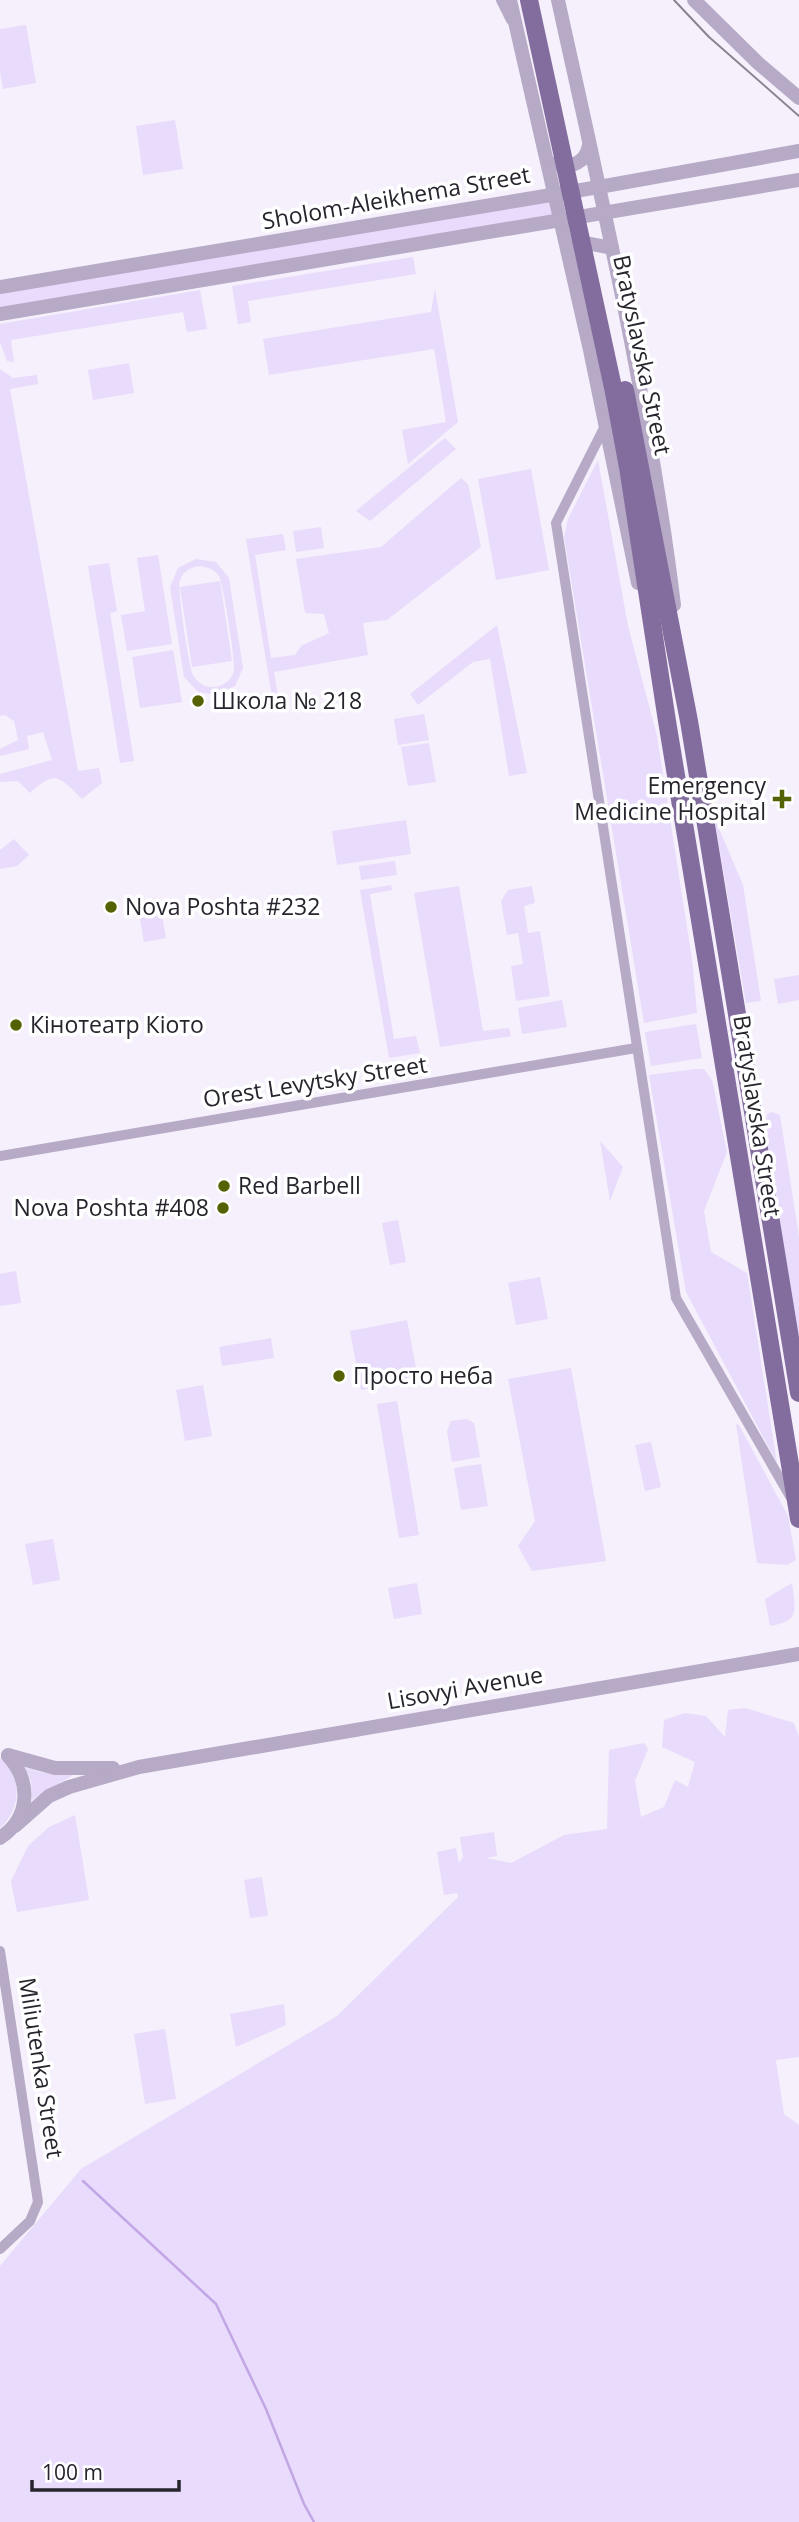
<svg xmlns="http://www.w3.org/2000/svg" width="799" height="2522" font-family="'Open Sans',sans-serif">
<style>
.green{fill:#e9dbfb;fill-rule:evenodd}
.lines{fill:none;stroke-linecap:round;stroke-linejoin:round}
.stream{stroke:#c2a6e5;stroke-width:2.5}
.minor{stroke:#b6aac6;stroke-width:10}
.tertiary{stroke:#b6aac6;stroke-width:14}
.primary{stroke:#836c9e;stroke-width:18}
.tram{stroke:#88838e;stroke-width:2}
.primary-bridge{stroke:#836c9e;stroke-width:18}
.poi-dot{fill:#556102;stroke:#fff;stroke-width:2.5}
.labels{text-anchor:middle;stroke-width:7;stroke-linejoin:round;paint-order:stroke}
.street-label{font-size:23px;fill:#28242e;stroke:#fff}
.poi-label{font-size:23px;fill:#28242e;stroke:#fff;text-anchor:start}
</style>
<rect width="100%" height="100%" fill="#f5f0fb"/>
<!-- green -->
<g class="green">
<polygon points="26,25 36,83 3,89 0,71 0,29"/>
<polygon points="175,120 183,169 143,175 136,126"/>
<polygon points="553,194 559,220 0,314 0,289"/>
<polygon points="413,257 416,274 248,301 251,322 238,324 232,286"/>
<polygon points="435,289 458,422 408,464 402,430 446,422 434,349 269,375 263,339 431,312"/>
<polygon points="200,290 207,329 187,332 183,312 11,340 14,362 7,361 0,342 0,324"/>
<polygon points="129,363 134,393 93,400 88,370"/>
<path d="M 0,369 L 13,378 L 37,375 L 38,384 L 10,389 L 78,771 L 99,768 L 102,783 L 82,799 C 59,777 56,769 30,793 L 18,781 L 0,782 L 0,774 L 52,760 L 43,732 L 27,736 L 29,749 L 0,756 L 0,749 L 18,740 L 14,721 L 5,715 L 0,716 Z"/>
<polygon points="445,438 456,449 370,521 356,511"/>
<polygon points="598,460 628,626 657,736 692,959 697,1013 644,1023 564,537 568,519"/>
<polygon points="531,469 549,570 496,580 478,479"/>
<polygon points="461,478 468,484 481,547 387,620 363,623 368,655 274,672 278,696 272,697 246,539 283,534 286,550 255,555 271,658 295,655 301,646 329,633 324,614 305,613 296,559 381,547"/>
<polygon points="321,527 324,548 296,552 293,531"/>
<polygon points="158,555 172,644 127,651 121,615 145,611 137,558"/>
<path d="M 196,559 L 216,562 L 229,578 L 243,668 L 235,686 L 217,695 L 198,692 L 184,677 L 170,587 L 178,568 ZM 200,566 C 207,567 214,569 219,576 C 223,583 236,662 234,671 C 232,679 224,686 215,687 C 206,688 198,684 193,675 C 189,666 177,590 180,580 C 183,571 191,567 200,566 Z"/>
<polygon points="109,563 117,611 110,613 134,761 120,763 88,566"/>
<polygon points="220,581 232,661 192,667 180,587"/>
<polygon points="497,625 527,773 509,776 490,659 473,662 418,705 410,694"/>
<polygon points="173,650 182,702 140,708 132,657"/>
<polygon points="424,714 429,740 398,745 394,719"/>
<polygon points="429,743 436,782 408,786 401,747"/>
<polygon points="714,817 743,885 761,1001 746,1003"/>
<polygon points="406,820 411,854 337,865 332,831"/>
<polygon points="14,839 29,855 17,866 0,869 0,850"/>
<polygon points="395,861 397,875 361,880 359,866"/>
<polygon points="391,885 392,890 370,894 394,1039 416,1036 420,1053 389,1058 360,890"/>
<polygon points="459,886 483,1031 509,1028 511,1036 440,1047 414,893"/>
<polygon points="532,886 535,903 524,906 528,933 540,931 550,996 516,1001 511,966 523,964 518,933 507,935 501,901 508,890"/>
<polygon points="159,898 166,938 144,942 137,902"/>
<polygon points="799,975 799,1000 778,1004 774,979"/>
<polygon points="562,1000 567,1027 522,1034 518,1008"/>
<polygon points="696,1024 702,1058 651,1066 645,1032"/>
<polygon points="696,1069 704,1069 712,1080 727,1152 704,1211 711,1252 747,1273 777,1463 686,1292 649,1075"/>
<polygon points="772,1112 780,1115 799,1237 799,1348 765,1127 767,1114"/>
<polygon points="600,1141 623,1167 610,1201"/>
<polygon points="398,1220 406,1262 390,1265 382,1223"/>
<polygon points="16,1271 21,1303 0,1306 0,1274"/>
<polygon points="540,1277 548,1319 516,1325 508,1283"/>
<polygon points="407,1320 418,1379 361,1390 350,1331"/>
<polygon points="271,1338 274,1358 222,1366 219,1347"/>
<polygon points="571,1368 606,1561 532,1571 518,1546 535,1521 508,1379"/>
<polygon points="203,1385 212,1436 185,1441 176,1390"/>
<polygon points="397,1401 419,1535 399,1538 377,1404"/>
<polygon points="466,1419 474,1423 480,1457 452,1462 447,1431 451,1421"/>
<polygon points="736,1424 739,1425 788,1516 796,1560 787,1565 757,1563"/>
<polygon points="651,1442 661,1487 645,1491 635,1445"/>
<polygon points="481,1464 488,1506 461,1510 454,1468"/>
<polygon points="53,1539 60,1580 33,1585 25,1544"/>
<polygon points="417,1583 422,1614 394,1619 388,1588"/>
<path d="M 792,1583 C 796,1613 799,1621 770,1626 L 765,1599 Z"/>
<polygon points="745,1708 794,1723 799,1737 799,2057 776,2060 784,2114 799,2125 799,2522 0,2522 0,2266 81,2169 337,2016 458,1897 457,1893 444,1895 437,1852 456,1848 459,1863 463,1857 460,1837 494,1832 497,1856 486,1858 511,1863 564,1835 607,1829 609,1750 644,1743 648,1749 635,1781 641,1817 664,1807 675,1780 688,1787 695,1762 662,1747 664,1720 685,1713 706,1716 725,1737 728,1710"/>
<path d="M 0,1758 C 22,1778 22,1808 0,1828 Z"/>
<polygon points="24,1767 44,1773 73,1775 32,1800 31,1781"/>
<polygon points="75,1815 89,1900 17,1912 11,1881 28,1846 49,1827"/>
<polygon points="262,1877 268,1916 250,1918 244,1880"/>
<polygon points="284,2004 286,2025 236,2047 230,2014"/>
<polygon points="165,2029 176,2099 145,2104 134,2034"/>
</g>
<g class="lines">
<!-- stream -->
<polyline class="stream" points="83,2181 216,2304 266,2409 304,2504 314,2522"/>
<!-- minor -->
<g class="minor">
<polyline points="501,0 511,20"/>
<polyline points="605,426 556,523 676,1298 791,1498"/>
<polyline points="0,1156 636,1048"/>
<polyline points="0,1951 38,2202 30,2221 0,2249"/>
</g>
<!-- tertiary -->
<g class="tertiary">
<polyline points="510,0 590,350 638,583"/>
<path d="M 558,0 C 602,201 649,401 674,605"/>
<polyline points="694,0 758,63 799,98"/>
<path d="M 555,164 C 572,168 586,163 589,145"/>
<polyline points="573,247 586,243 612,248"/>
<polyline points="0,287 599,187 799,151"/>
<polyline points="0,314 799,180"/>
<polyline points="8,1755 55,1768 113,1768"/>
<polyline points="15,1826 49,1796 69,1787 139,1767 799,1654"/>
<path d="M 0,1838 C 30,1818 32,1782 8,1756"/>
</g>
<!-- primary -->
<g class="primary">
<polyline points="625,390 689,721 799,1393"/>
<polyline points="614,392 628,467 667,721 799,1519"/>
</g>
<!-- tram -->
<polyline class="tram" points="674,0 709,37 799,116"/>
<!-- primary-bridge -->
<polyline class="primary-bridge" points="529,0 614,392"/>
</g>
<!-- markers -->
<g class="poi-dot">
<circle cx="198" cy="701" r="7"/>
<path d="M778.5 788.5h7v7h7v7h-7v7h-7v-7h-7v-7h7z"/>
<circle cx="111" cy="907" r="7"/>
<circle cx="16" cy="1025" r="7"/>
<circle cx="224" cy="1186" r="7"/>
<circle cx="223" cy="1208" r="7"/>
<circle cx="339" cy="1376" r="7"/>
</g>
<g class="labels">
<!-- street labels -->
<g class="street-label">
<text transform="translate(396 198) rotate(-10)" y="8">Sholom-Aleikhema Street</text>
<text transform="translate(642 355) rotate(78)" y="8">Bratyslavska Street</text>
<text transform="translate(315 1082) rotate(-9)" y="8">Orest Levytsky Street</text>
<text transform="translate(757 1116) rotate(81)" y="8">Bratyslavska Street</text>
<text transform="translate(465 1688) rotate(-10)" y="8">Lisovyi Avenue</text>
<text transform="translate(41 2068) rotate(81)" y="8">Miliutenka Street</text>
</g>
<!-- poi labels -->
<g class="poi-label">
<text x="212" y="709">Школа № 218</text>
<text x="766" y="794" text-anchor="end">Emergency<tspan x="766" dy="26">Medicine Hospital</tspan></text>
<text x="125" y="915">Nova Poshta #232</text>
<text x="30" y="1033">Кінотеатр Кіото</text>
<text x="238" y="1194">Red Barbell</text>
<text x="209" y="1216" text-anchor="end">Nova Poshta #408</text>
<text x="353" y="1384">Просто неба</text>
</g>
</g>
<!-- scale -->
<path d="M32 2480v10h147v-10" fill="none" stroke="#28242e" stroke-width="3.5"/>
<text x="42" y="2480" font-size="21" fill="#28242e" stroke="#ffffff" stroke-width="5" paint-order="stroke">100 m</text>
</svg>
